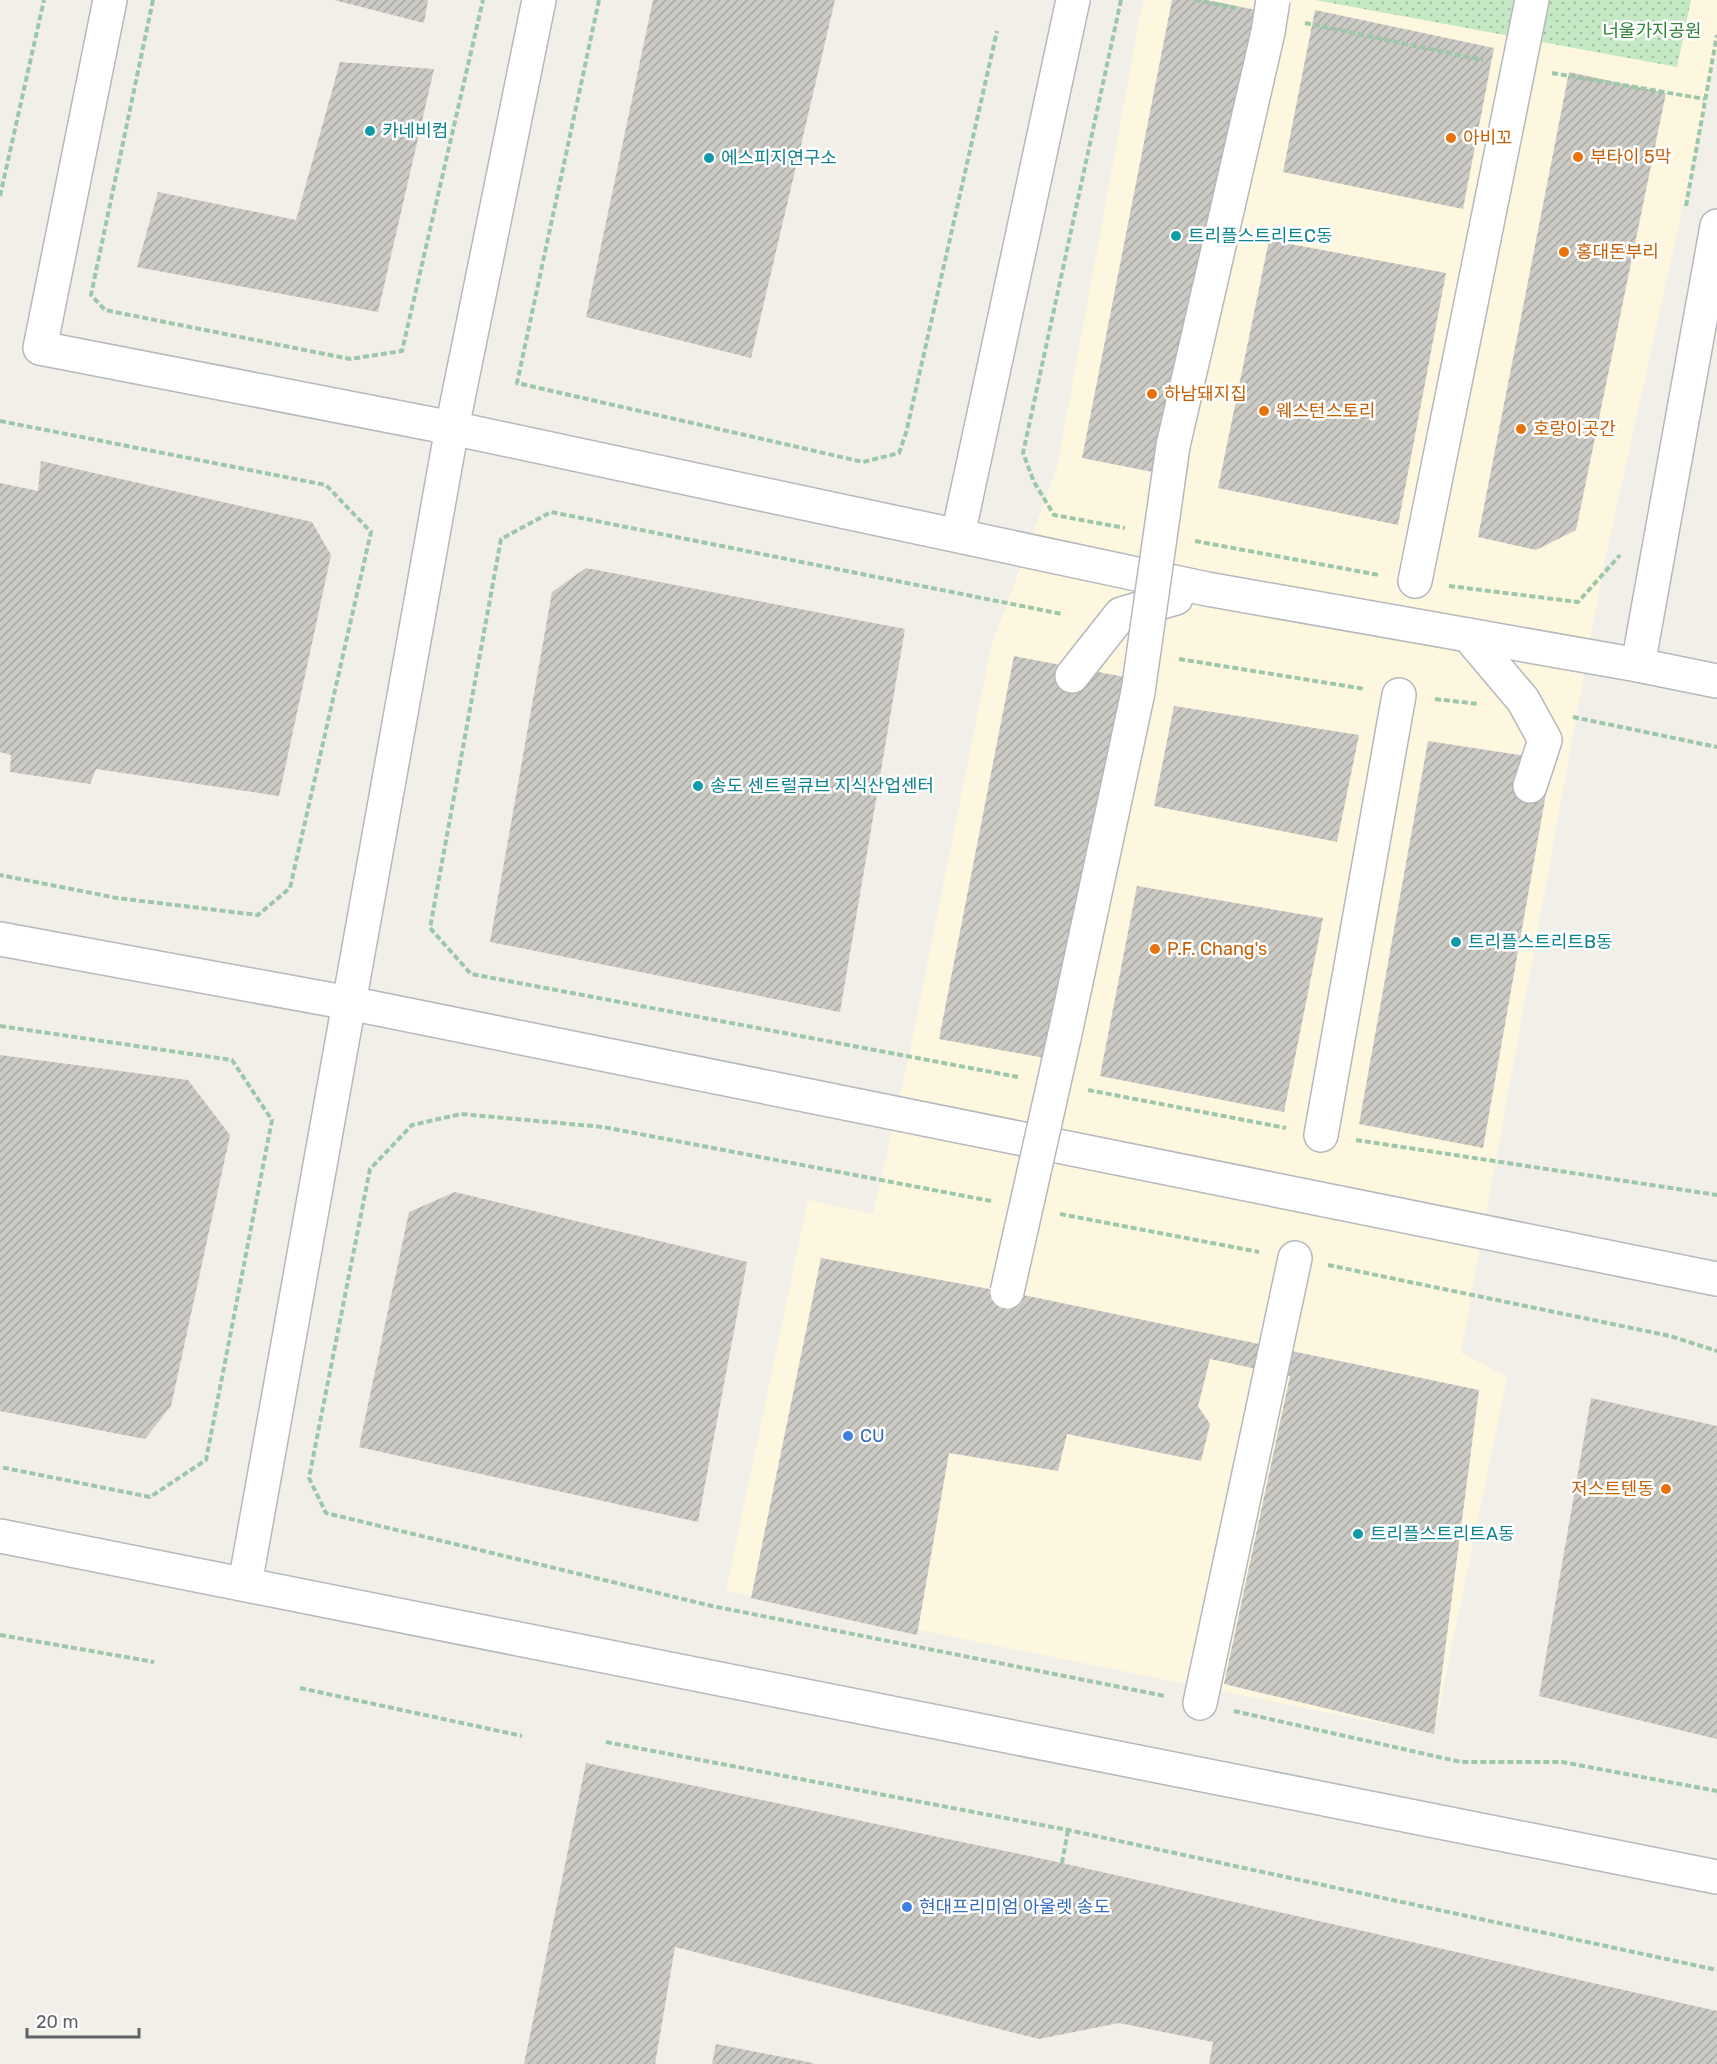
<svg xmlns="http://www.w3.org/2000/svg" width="1717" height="2064" font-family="Rubik,'Noto Sans KR',sans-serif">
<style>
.commercial{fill:#fef7e0}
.grass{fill:url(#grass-dots)}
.building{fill:url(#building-hatch)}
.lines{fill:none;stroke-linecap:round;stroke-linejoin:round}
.minor-casing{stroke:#b5b8bc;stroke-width:36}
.path{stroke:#9cc7a9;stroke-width:4;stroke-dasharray:6 3;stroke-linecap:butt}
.minor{stroke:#fff;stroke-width:33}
.minor-bridge-casing{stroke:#b5b8bc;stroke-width:36;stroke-linecap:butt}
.minor-bridge{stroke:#fff;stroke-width:33}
.culture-dot{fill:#0f9aa8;stroke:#fff;stroke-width:2}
.food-dot{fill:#e8710a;stroke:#fff;stroke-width:2}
.shop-dot{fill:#3f7fe0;stroke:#fff;stroke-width:2}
.labels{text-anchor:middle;stroke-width:5;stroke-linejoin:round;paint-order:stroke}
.park-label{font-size:18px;fill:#348238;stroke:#fff}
.culture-label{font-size:18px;fill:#0d838f;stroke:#fff;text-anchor:start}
.food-label{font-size:18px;fill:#c56008;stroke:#fff;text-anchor:start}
.shop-label{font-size:18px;fill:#366cbe;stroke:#fff;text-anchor:start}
</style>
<defs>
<pattern id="grass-dots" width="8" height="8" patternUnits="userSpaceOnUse" patternTransform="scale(1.5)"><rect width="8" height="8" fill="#c5e8c5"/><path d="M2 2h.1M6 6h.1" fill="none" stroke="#a3c0a4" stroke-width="1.8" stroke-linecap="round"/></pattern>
<pattern id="building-hatch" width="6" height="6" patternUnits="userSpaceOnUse" patternTransform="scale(1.5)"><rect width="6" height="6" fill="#cccac5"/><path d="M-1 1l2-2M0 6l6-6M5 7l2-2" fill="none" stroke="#a9a8a4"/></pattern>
</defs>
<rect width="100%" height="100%" fill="#f1efe8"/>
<!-- commercial -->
<polygon class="commercial" points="1143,0 1717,0 1717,52 1604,564 1461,1353 1507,1377 1434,1734 726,1591 808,1200 873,1214 909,1056 991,647 1057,468"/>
<!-- grass -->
<polygon class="grass" points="1315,0 1691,0 1677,67"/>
<!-- building -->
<g class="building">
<polygon points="334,0 428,0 424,23"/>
<polygon points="653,0 835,0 751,358 586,317"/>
<polygon points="1172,0 1207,0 1271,13 1178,477 1082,458"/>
<polygon points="1315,10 1494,48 1463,209 1283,172"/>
<polygon points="340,62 434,69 378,312 137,267 158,192 296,220"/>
<polygon points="1569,72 1666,93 1576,530 1536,550 1478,537"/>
<polygon points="1269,240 1446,273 1398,525 1218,488"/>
<polygon points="41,461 312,522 331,555 279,796 96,769 90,784 10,772 11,755 0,752 0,483 38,491"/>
<polygon points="586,568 905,629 840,1012 490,942 552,592"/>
<polygon points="1014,656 1130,678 1056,1060 939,1039"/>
<polygon points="1174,706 1359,735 1337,842 1154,806"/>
<polygon points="1428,741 1552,760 1483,1148 1359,1124"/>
<polygon points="1137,886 1323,918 1284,1112 1100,1076"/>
<polygon points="0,1055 188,1080 230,1135 171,1406 145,1439 0,1411"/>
<polygon points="455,1192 747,1262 698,1522 359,1447 409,1212"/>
<polygon points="821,1258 1033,1297 1479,1390 1434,1734 1224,1684 1290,1376 1210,1359 1198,1406 1210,1424 1201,1461 1067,1434 1058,1471 949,1453 917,1635 751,1598"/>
<polygon points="1591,1398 1717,1426 1717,1739 1539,1696"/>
<polygon points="586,1763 1062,1863 1717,2011 1717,2064 1209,2064 1213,2042 1119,2023 1039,2039 675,1947 655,2064 524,2064"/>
<polygon points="716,2044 813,2063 813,2064 712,2064"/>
</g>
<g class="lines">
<!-- minor casing -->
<g class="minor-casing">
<g id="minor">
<polyline points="110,0 40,348 452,428 1207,589 1638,665 1717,681"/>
<polyline points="1173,446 1268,32"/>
<polyline points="958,535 1073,0"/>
<polyline points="1415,581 1532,0"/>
<polyline points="1468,635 1523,700 1545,740 1530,786"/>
<polyline points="1638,665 1717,226"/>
<polyline points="1072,676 1121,614 1176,598"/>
<polyline points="0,939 349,1003 1717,1279"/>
<polyline points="1064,1038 1138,692"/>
<polyline points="1321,1135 1399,695"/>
<polyline points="0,1536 1717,1877"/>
<polyline points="245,1584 452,428 539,0"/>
<polyline points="1200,1703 1295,1258"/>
</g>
</g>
<!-- path -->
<g class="path">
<polyline points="153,0 91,295 105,310 350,359 402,351 483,0"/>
<polyline points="599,0 517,383 863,462 899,453 906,433 997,31"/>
<polyline points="1121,0 1023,453 1034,482 1054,515 1125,528"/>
<polyline points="1195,0 1236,8"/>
<polyline points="1305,23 1483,60"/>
<polyline points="1552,73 1705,99"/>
<polyline points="0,196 44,0"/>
<polyline points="1686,206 1717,35"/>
<polyline points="0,421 326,485 371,532 290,888 258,915 117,898 0,875"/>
<polyline points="1195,541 1379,575"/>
<polyline points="1449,586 1578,602 1620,555"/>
<polyline points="1179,659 1365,689"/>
<polyline points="1435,699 1478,704"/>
<polyline points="1573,717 1717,747"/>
<polyline points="0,1026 232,1060 272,1120 206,1460 150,1497 0,1467"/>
<polyline points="1018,1077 471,974 430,928 501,539 551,512 1062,614"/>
<polyline points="1088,1090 1286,1128"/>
<polyline points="1356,1140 1717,1195"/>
<polyline points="991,1201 603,1127 461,1114 412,1125 370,1169 309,1478 326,1513 712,1606 1165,1696"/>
<polyline points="1060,1214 1259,1252"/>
<polyline points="1328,1265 1670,1336 1717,1351"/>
<polyline points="0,1635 154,1662"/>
<polyline points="300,1688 522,1736"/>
<polyline points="1234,1711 1461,1762 1562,1762 1717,1791"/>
<polyline points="606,1742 1068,1830 1717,1970"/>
<polyline points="1062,1863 1068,1830"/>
</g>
<!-- minor -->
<use href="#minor" class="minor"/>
<!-- minor-bridge casing -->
<g class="minor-bridge-casing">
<g id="minor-bridge">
<polyline points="1268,32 1273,0"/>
<polyline points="1138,692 1173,446"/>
<polyline points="1007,1292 1064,1038"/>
</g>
</g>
<!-- minor-bridge -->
<use href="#minor-bridge" class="minor-bridge"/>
</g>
<!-- markers -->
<g class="culture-dot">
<circle cx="370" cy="131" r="6"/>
<circle cx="709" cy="158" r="6"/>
<circle cx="1176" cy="236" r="6"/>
<circle cx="698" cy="786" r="6"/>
<circle cx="1456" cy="942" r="6"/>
<circle cx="1358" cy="1534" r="6"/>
</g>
<g class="food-dot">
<circle cx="1451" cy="138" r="6"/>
<circle cx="1578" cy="157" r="6"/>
<circle cx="1564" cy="252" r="6"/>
<circle cx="1152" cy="394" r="6"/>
<circle cx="1264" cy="411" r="6"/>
<circle cx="1521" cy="429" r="6"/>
<circle cx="1155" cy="949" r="6"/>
<circle cx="1666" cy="1489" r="6"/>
</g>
<g class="shop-dot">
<circle cx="848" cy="1436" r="6"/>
<circle cx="907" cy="1907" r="6"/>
</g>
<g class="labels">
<!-- park labels -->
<g class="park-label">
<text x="1652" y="37">너울가지공원</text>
</g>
<!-- culture labels -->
<g class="culture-label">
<text x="382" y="137">카네비컴</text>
<text x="721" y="164">에스피지연구소</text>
<text x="1188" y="242">트리플스트리트C동</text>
<text x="710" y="792">송도 센트럴큐브 지식산업센터</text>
<text x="1468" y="948">트리플스트리트B동</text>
<text x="1370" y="1540">트리플스트리트A동</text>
</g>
<!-- food labels -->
<g class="food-label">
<text x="1463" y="144">아비꼬</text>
<text x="1590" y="163">부타이 5막</text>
<text x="1576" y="258">홍대돈부리</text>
<text x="1164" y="400">하남돼지집</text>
<text x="1276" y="417">웨스턴스토리</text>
<text x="1533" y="435">호랑이곳간</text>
<text x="1167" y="955">P.F. Chang's</text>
<text x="1654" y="1495" text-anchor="end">저스트텐동</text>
</g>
<!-- shop labels -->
<g class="shop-label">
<text x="860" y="1442">CU</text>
<text x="919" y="1913">현대프리미엄 아울렛 송도</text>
</g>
</g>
<!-- scale -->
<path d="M27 2028v9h112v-9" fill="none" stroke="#5f6368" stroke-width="3"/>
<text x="36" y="2028" font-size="18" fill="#5f6368" stroke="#ffffff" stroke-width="4.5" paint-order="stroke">20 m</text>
</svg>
